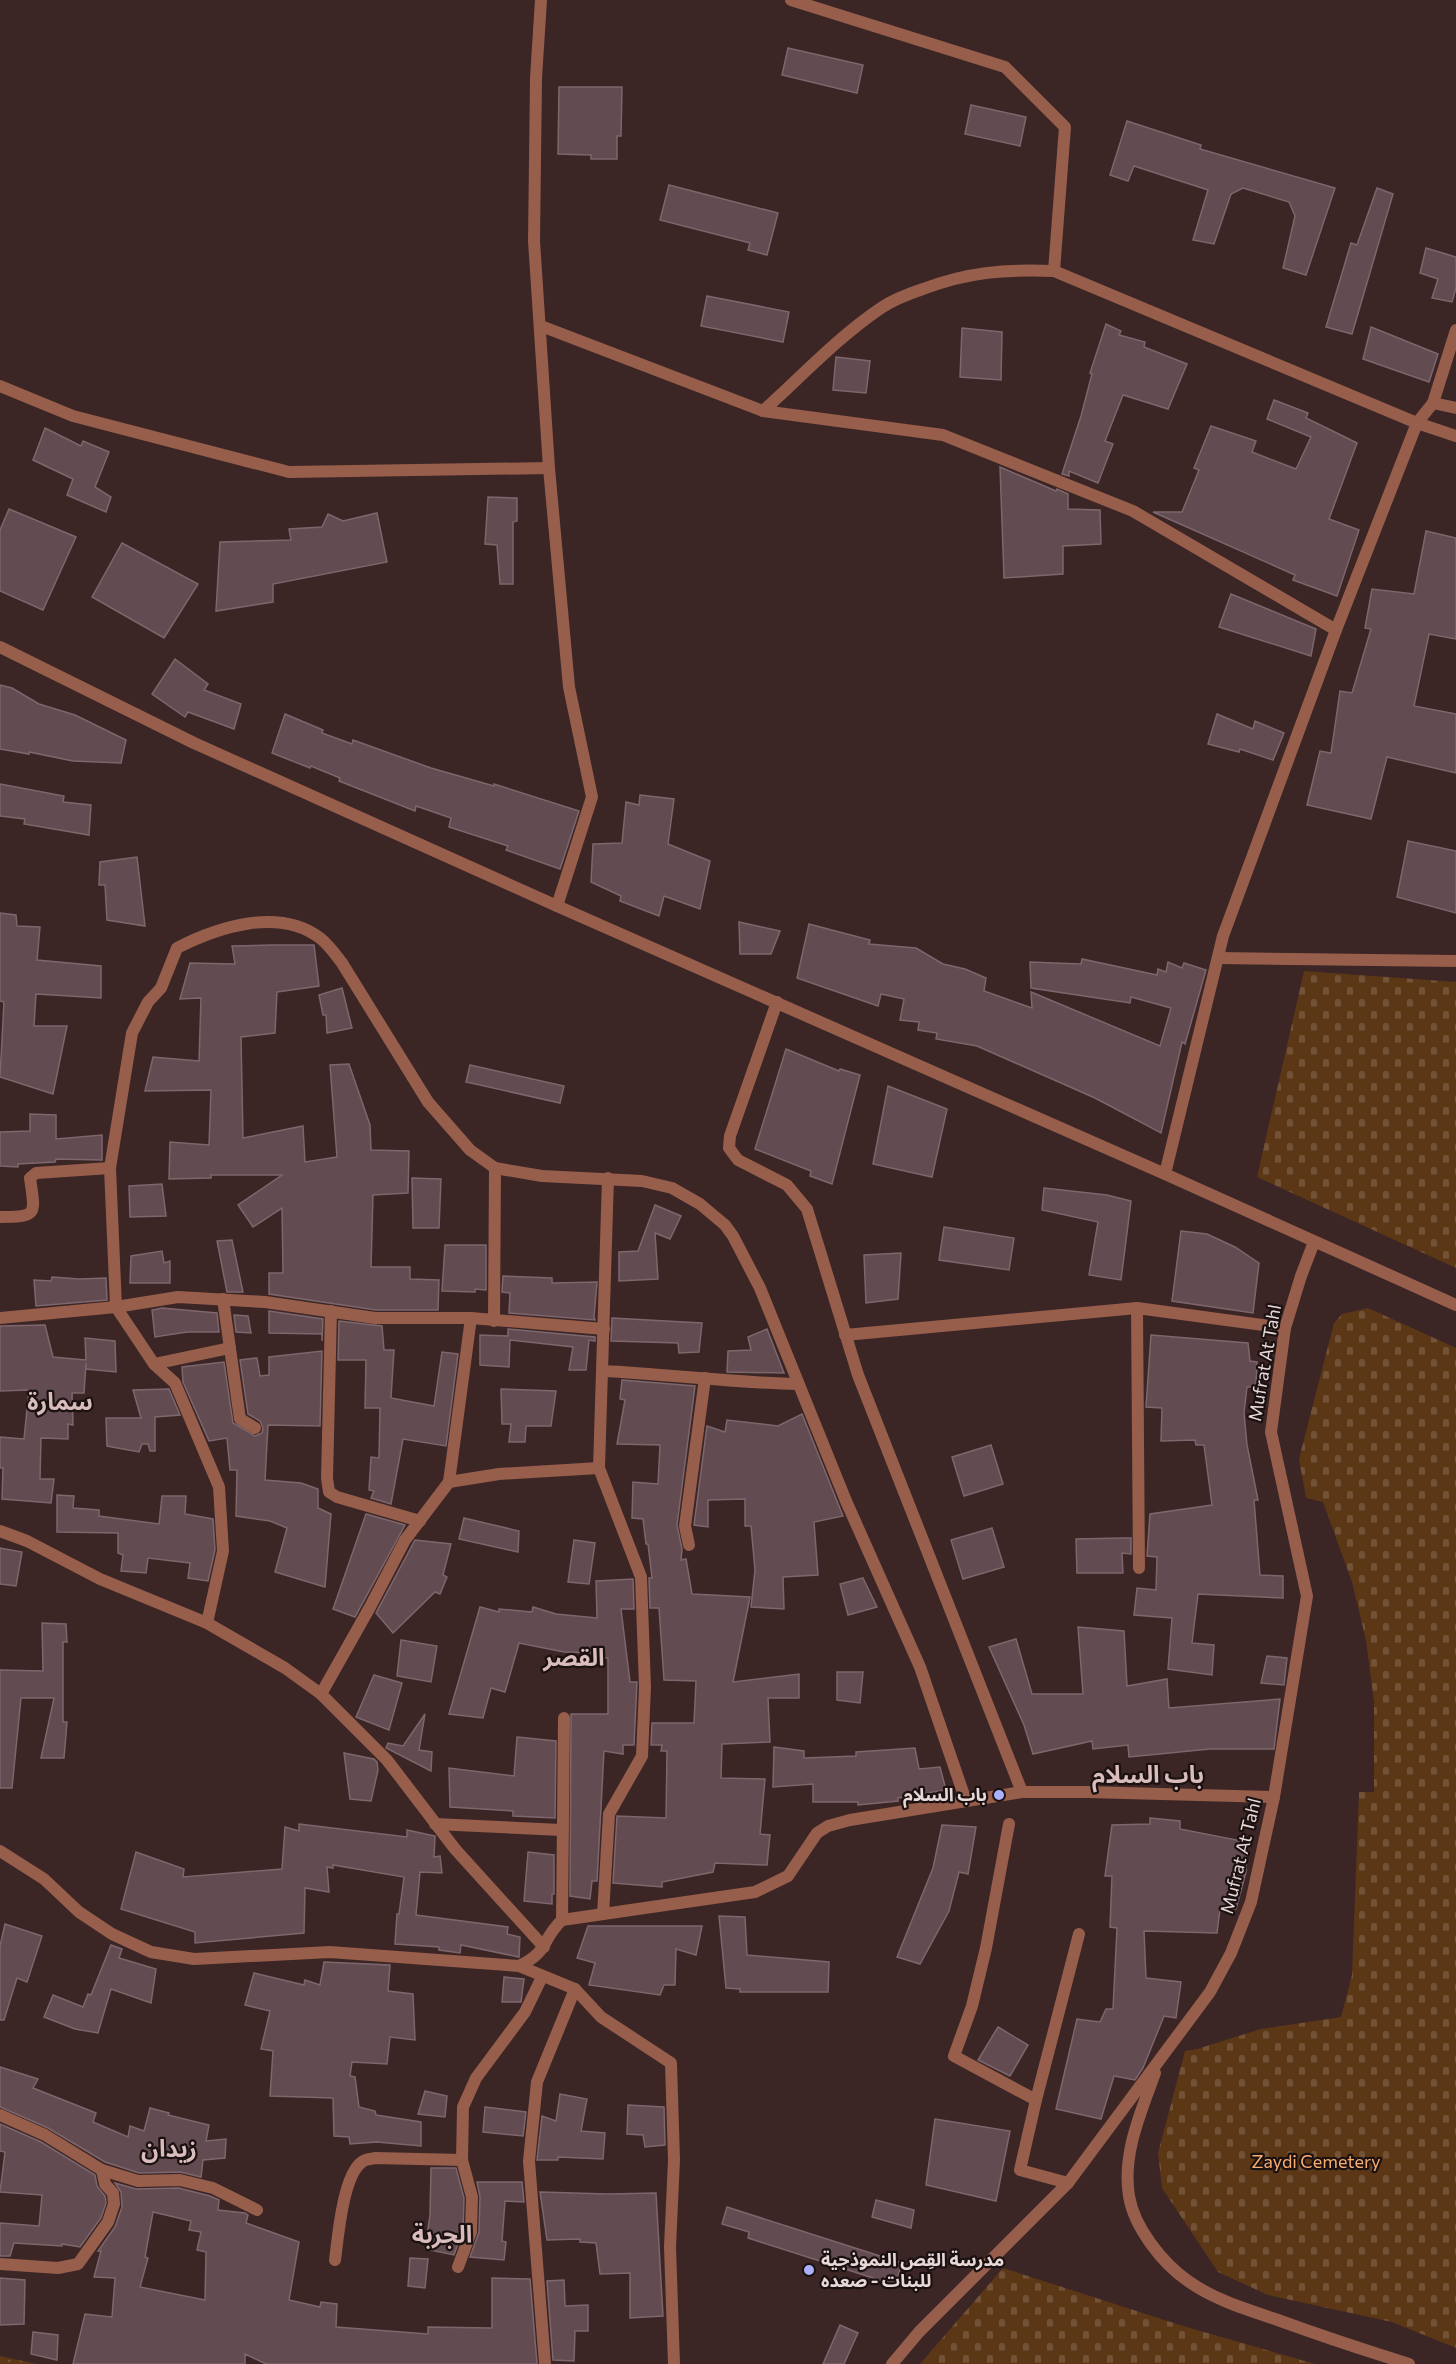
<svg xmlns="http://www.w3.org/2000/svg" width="1456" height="2364" font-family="Commissioner,'Noto Sans Arabic',sans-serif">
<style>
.grass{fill:url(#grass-dots)}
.cemetery{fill:url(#cemetery-stones)}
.building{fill:#634b52;stroke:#7e666d;stroke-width:1.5;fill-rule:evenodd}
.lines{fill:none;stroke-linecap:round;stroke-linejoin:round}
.service{stroke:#965e4b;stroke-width:12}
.minor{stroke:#965e4b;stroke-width:12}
.poi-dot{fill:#aab0fc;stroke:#1b1111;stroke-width:2}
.labels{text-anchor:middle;stroke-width:4.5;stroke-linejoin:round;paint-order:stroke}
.street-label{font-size:18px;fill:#e8d9d8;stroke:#1b1111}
.poi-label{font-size:18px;font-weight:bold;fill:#e8d9d8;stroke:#1b1111;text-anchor:end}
.park-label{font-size:18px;fill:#f8ae71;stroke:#1b1111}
.district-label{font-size:24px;font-weight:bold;fill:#d9bcbc;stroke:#1b1111}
</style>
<defs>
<pattern id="grass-dots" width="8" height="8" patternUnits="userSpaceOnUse" patternTransform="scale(1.5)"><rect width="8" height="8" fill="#5c3716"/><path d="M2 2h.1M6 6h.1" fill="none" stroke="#735337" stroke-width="1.8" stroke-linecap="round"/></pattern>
<pattern id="cemetery-stones" width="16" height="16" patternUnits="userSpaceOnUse" patternTransform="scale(1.5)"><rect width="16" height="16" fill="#5c3716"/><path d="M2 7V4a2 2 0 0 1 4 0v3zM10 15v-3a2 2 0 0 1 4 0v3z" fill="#735337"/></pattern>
</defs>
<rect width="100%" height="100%" fill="#3b2525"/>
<!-- grass -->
<polygon class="grass" points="0,2356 37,2364 0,2364"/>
<!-- cemetery -->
<g class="cemetery">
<polygon points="1304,971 1456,982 1456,1268 1257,1177"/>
<polygon points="1368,1308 1456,1348 1456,2348 1392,2322 1268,2295 1218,2272 1162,2188 1158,2153 1185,2051 1197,2049 1261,2029 1341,2017 1352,1975 1359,1792 1374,1792 1374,1702 1366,1640 1352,1582 1323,1502 1306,1498 1299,1459 1334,1323 1342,1314"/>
<polygon points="1003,2268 1183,2326 1315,2364 920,2364"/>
</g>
<!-- building -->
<g class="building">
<polygon points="788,48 863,65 857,93 782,75"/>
<polygon points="559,87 622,87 621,136 617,136 617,159 591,159 591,155 558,154"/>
<polygon points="971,105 1026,117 1020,146 965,134"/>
<polygon points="1127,121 1201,145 1200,149 1335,188 1306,275 1283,268 1295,216 1289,202 1243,188 1231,194 1214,244 1193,240 1208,190 1134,166 1128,181 1110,175"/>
<polygon points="669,185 778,213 767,255 748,250 750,243 660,220"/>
<polygon points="1377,188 1393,194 1352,334 1326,327 1351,243 1357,245"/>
<polygon points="1426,248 1456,257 1456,288 1452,302 1432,298 1438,279 1420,273"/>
<polygon points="707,296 789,312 783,342 701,326"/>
<polygon points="1106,324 1121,331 1119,335 1145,342 1144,347 1187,364 1168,409 1123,395 1105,441 1113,444 1098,483 1069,471 1069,476 1062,474 1081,416 1092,374 1090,373"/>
<polygon points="1371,327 1438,354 1429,382 1363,359"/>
<polygon points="962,328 1002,332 1001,380 960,377"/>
<polygon points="836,357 870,361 866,393 833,390"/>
<polygon points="1274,400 1308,413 1306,418 1357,443 1329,519 1359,530 1337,596 1293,580 1295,575 1153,512 1182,512 1199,470 1194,468 1211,426 1256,441 1252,452 1296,469 1311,437 1267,419"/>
<polygon points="45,428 81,446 83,441 109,452 95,487 111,497 106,512 67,495 73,479 33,460"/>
<polygon points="1000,467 1056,491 1057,489 1068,494 1068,509 1100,510 1101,544 1063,546 1063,574 1004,578"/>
<polygon points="488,497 517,498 517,521 513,522 513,584 500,584 497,545 485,544"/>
<polygon points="9,509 76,537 43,610 0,591 0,530"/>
<polygon points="377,513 387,562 273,584 273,602 216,611 220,542 291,540 289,529 322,527 328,514 343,521"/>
<polygon points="1426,531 1456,538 1456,639 1429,634 1414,706 1456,714 1456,773 1387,757 1371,819 1307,805 1320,751 1331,753 1340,691 1352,693 1371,629 1365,628 1372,589 1414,594"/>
<polygon points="122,543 198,584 164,638 92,597"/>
<polygon points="1231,594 1316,629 1311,656 1219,627"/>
<polygon points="175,659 208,684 204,690 241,704 234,729 188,712 185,717 152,694"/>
<polygon points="0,685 12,688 39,704 75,715 126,740 121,763 73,761 29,752 29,754 0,749"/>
<polygon points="285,714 323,730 322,733 352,744 353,740 431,768 494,786 494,784 579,811 560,869 506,850 508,846 449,827 451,818 416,806 415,811 339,781 340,778 311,766 310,768 272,753"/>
<polygon points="1217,714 1253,729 1255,721 1284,733 1273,760 1240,749 1239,752 1208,744"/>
<polygon points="0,784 64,796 63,802 91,805 89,835 24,824 25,819 0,816"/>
<polygon points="640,795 674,799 668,844 710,861 700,909 664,896 659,916 620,901 621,896 591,882 593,844 622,843 626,802 639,805"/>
<polygon points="1408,841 1456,851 1456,913 1397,897"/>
<polygon points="137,857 145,926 107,920 105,885 99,885 100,862"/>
<polygon points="0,913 16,915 17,926 40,927 37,960 101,966 101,998 36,994 34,1026 67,1026 53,1094 0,1077 4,1002 0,1001"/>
<polygon points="739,922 780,931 771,954 740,954"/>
<polygon points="809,924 870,940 869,944 916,948 943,964 965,969 986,978 984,991 1032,1008 1031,992 1160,1046 1171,1008 1131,997 1130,1003 1031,988 1030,962 1081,964 1082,959 1157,975 1158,969 1166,972 1168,962 1182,968 1184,963 1206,970 1185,1044 1182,1042 1161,1133 1095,1098 977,1046 936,1039 937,1033 918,1030 919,1022 900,1020 904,999 881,994 878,1006 797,978"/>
<polygon points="271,945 314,945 319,986 277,992 275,1033 241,1037 243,1138 303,1126 305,1162 337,1157 330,1065 349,1064 370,1125 371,1150 409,1151 408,1193 373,1195 371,1267 410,1267 410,1279 439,1280 438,1310 376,1310 269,1294 269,1273 283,1273 282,1208 253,1227 238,1205 282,1175 211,1175 211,1178 169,1179 170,1142 209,1145 211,1090 145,1091 153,1057 199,1061 201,998 180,999 190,963 235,964 232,946"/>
<polygon points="342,988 352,1028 327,1033 326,1015 323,1015 319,995"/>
<polygon points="786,1049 839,1071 840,1069 860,1075 832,1184 810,1176 811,1171 755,1149"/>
<polygon points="470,1065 564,1086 560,1103 466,1082"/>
<polygon points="888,1086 947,1109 932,1177 873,1164"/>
<polygon points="30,1114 56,1115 56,1139 102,1135 102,1160 56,1159 55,1162 18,1164 18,1167 0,1166 0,1132 30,1131"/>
<polygon points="412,1178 441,1179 439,1228 413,1228"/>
<polygon points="162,1184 166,1216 130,1217 129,1186"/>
<polygon points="1044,1188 1107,1195 1131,1201 1121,1280 1089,1275 1098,1222 1042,1210"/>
<polygon points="655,1205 681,1216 670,1239 655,1233 658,1279 619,1281 619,1252 638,1251"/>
<polygon points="944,1227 1014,1238 1009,1270 939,1260"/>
<polygon points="1181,1231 1207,1234 1235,1247 1259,1263 1253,1313 1172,1301"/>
<polygon points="232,1240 243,1292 227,1292 217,1241"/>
<polygon points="445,1245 486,1245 486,1290 475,1289 475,1292 442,1291"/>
<polygon points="162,1251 164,1263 170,1261 170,1283 130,1283 131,1256"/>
<polygon points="901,1253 898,1299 866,1303 864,1255"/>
<polygon points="503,1276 552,1278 552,1283 597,1282 594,1317 595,1320 509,1313 510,1293 502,1292"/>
<polygon points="52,1277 79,1279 106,1278 107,1300 36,1306 34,1280 51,1281"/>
<polygon points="162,1308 217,1313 219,1332 187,1332 155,1337 152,1310"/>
<polygon points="269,1311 323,1319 322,1341 322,1334 269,1333"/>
<polygon points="234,1315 248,1316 251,1333 236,1332"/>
<polygon points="612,1318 702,1323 699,1352 679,1353 678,1343 611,1341"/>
<polygon points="339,1321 382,1326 384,1350 394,1350 391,1398 434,1406 442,1352 458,1354 446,1446 403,1439 391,1504 371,1498 374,1491 369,1490 371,1457 379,1458 380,1408 365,1408 366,1360 338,1360"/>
<polygon points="45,1325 53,1357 86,1360 85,1338 115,1341 116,1372 86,1369 86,1363 84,1393 72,1393 73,1425 68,1424 68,1439 41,1438 40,1479 54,1479 51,1503 2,1499 3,1468 0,1468 0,1437 24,1439 29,1390 0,1391 0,1326"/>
<polygon points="508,1329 595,1337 595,1341 589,1340 586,1370 569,1370 573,1347 510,1340 509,1367 480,1365 480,1335 508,1336"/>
<polygon points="767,1329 784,1373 727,1372 728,1351 751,1350 748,1337"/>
<polygon points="1151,1335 1248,1343 1250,1361 1257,1362 1256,1387 1247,1387 1244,1413 1247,1445 1258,1500 1254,1500 1260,1575 1283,1576 1283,1598 1198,1594 1192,1643 1214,1645 1212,1675 1168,1669 1172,1618 1134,1615 1137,1588 1156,1590 1157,1557 1147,1556 1150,1514 1212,1505 1204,1445 1196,1445 1195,1440 1161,1441 1162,1408 1146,1407"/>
<polygon points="322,1351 320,1426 268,1425 265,1480 301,1483 318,1489 318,1508 331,1514 325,1587 275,1572 287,1528 270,1521 236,1516 237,1470 230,1470 227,1438 209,1441 183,1382 182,1367 224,1362 233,1423 255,1436 262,1433 263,1428 260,1421 248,1414 240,1360 257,1358 260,1376 269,1375 269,1357"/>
<polygon points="622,1380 695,1386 677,1525 682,1549 681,1560 686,1559 692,1594 750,1597 733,1682 799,1674 799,1698 768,1698 770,1742 722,1744 721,1778 765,1779 760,1834 770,1835 767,1865 715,1863 713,1872 662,1882 662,1887 613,1883 617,1816 666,1818 667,1751 661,1751 662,1745 651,1745 652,1723 694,1723 696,1681 664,1680 659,1608 650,1608 649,1578 652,1578 648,1544 646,1544 643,1519 632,1518 633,1482 658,1484 660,1445 617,1444 625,1400 620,1399"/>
<polygon points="169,1389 180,1415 155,1417 155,1451 150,1451 148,1444 142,1444 139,1452 107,1446 106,1418 141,1418 133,1390"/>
<polygon points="501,1389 556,1391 551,1426 526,1426 525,1442 509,1442 511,1424 502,1424"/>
<polygon points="802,1414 843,1516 814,1522 818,1575 783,1577 784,1609 751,1607 755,1570 751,1526 745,1526 745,1499 708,1500 708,1527 694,1525 707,1426 725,1432 727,1420 778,1426"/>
<polygon points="991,1445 1003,1484 964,1496 952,1457"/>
<polygon points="57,1495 74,1496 73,1508 99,1510 99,1516 159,1524 162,1496 186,1496 185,1514 213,1519 215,1550 208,1581 188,1578 190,1563 148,1558 146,1573 121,1571 123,1555 118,1553 118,1533 57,1532"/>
<polygon points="366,1514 405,1525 355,1617 333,1609"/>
<polygon points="464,1518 519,1531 518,1552 459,1539"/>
<polygon points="992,1528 1004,1567 963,1579 951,1540"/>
<polygon points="1122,1538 1131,1538 1131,1554 1122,1553 1123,1573 1077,1573 1076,1539"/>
<polygon points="415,1540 451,1544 443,1575 447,1577 440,1594 435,1592 393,1633 376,1613"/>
<polygon points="574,1540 595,1543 589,1584 568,1582"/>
<polygon points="0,1548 22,1552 16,1586 0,1584"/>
<polygon points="863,1578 877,1607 848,1615 840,1584"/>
<polygon points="633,1579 634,1609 621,1609 630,1682 637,1682 634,1745 623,1745 623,1754 604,1751 597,1881 592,1881 590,1899 570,1896 571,1714 608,1714 608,1658 597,1658 597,1653 564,1652 519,1643 505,1692 491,1688 483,1718 449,1714 480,1607 499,1612 499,1609 532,1612 533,1607 556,1614 597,1618 596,1581"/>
<polygon points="42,1623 66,1624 67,1642 63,1642 63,1722 67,1722 64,1758 41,1758 54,1698 21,1698 12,1788 0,1788 0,1670 43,1671"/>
<polygon points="1078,1627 1124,1631 1127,1686 1167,1679 1169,1708 1280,1699 1274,1749 1210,1749 1129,1757 1128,1745 1093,1749 1092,1741 1033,1754 1024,1725 989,1647 1016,1639 1032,1694 1083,1694"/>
<polygon points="401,1640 437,1646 431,1682 397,1676"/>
<polygon points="1267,1656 1287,1658 1284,1685 1261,1683"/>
<polygon points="837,1672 863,1672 860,1703 837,1700"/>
<polygon points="374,1675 402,1683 389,1730 356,1717"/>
<polygon points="425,1714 419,1750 432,1752 431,1771 386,1748 388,1743 403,1746"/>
<polygon points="517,1737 556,1741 555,1818 513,1816 513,1811 450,1807 449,1768 514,1776"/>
<polygon points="774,1747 804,1751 804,1758 856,1756 856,1752 915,1748 919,1769 940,1767 946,1790 898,1798 898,1801 858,1805 858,1802 813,1802 813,1784 773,1787"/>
<polygon points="344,1753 374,1759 377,1762 378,1770 371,1801 350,1799"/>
<polygon points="1150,1818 1180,1821 1180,1829 1247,1842 1246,1872 1236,1909 1220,1909 1217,1933 1144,1931 1146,1978 1181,1982 1176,2018 1164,2016 1143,2068 1135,2080 1114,2076 1101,2119 1056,2109 1077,2019 1100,2022 1106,2009 1113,2009 1117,1928 1110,1927 1112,1876 1105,1876 1112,1825 1150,1824"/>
<polygon points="299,1824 407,1837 407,1830 435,1836 434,1857 440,1856 442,1873 420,1872 416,1915 508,1927 507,1934 520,1937 519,1957 461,1945 460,1953 439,1950 439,1947 395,1944 397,1914 399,1914 404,1877 333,1865 333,1868 327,1867 329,1892 305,1888 304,1933 195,1943 195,1932 121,1909 136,1852 184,1869 183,1877 282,1869 285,1827 299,1831"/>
<polygon points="942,1825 976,1827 968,1874 959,1872 949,1911 920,1964 897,1957 933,1868"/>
<polygon points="528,1852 554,1855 554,1894 552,1894 552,1904 524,1901"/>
<polygon points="719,1916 745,1917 747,1955 829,1962 828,1992 740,1992 740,1989 726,1988"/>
<polygon points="5,1924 42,1936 27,1982 17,1978 4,2020 0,2020 0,1946"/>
<polygon points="588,1926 702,1926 696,1955 676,1949 675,1985 664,1985 660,1995 589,1985 595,1963 577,1958"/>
<polygon points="111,1945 122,1949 119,1958 156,1969 151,2003 111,1989 98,2033 75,2029 44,2017 53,1995 83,2007 88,1994 91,1995"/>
<polygon points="324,1962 390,1965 388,1991 413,1994 415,2040 390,2037 387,2064 352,2062 350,2076 355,2077 359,2107 375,2111 376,2115 421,2122 421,2146 377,2142 350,2144 349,2137 334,2136 333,2098 270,2096 273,2051 261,2049 270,2011 245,2005 254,1973 304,1985 305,1980 320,1985"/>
<polygon points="504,1977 524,1979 521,2002 502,2002"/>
<polygon points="998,2027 1028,2045 1010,2076 978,2060"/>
<polygon points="0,2067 38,2079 33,2088 96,2113 93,2122 128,2137 130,2126 144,2131 150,2108 169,2113 168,2115 209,2125 206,2141 226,2139 225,2158 203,2160 201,2177 180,2172 139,2173 105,2162 48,2128 0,2107"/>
<polygon points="425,2091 447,2096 445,2117 418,2114"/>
<polygon points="560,2094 587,2099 581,2131 605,2133 603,2159 558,2157 558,2160 537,2160 542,2116 556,2121"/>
<polygon points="628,2105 664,2107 665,2145 645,2147 643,2135 627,2134"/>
<polygon points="485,2107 526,2112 523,2136 483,2132"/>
<polygon points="935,2119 1010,2131 996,2201 926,2185"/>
<polygon points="0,2124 41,2142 95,2175 97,2186 105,2196 106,2203 101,2218 80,2247 62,2244 62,2246 14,2243 10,2256 0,2256 0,2223 39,2226 42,2195 0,2192 5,2152 0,2151"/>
<polygon points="431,2168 456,2168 464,2198 463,2230 454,2255 425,2249 430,2215"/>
<polygon points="477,2182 522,2182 524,2202 505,2201 502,2241 506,2242 504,2260 470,2257 479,2232 480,2197"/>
<path d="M 115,2183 L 136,2189 L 179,2188 L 210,2196 L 219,2200 L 218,2210 L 245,2213 L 248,2215 L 246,2223 L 299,2242 L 289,2300 L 320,2307 L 321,2302 L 337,2304 L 336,2327 L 428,2334 L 428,2327 L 492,2328 L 492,2278 L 530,2279 L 537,2364 L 266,2364 L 245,2354 L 245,2364 L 73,2364 L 85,2314 L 112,2317 L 115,2278 L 94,2277 L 101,2251 L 98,2251 L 115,2227 L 122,2207 L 121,2192 ZM 153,2212 L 191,2221 L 189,2230 L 201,2232 L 197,2250 L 206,2252 L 205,2300 L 140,2287 L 148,2258 L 145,2257 Z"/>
<polygon points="540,2192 608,2194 656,2193 663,2316 630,2318 630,2273 600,2274 596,2243 580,2242 580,2239 547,2240"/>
<polygon points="876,2200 914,2210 911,2228 872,2217"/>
<polygon points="727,2207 902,2263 895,2285 748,2238 749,2232 722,2224"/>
<polygon points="410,2258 428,2259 425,2288 408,2286"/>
<polygon points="0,2278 25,2280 24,2324 0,2325"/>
<polygon points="564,2280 565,2306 588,2305 588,2331 575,2331 574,2361 553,2360 547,2281"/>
<polygon points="840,2325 858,2333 844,2364 823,2364"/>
<polygon points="33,2332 58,2335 57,2360 31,2354"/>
</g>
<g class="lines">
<!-- service -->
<g class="service">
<polyline points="1137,1308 1139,1568"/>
<polyline points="494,1321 495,1168"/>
<polyline points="845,1335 1137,1308 1285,1328"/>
</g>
<!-- minor -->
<g class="minor">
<polyline points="541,0 536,78 534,241 549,468 569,687 592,797 557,906"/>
<polyline points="791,0 1005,67 1065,127 1054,271 1417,423 1456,436"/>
<polyline points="541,326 763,411 943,435 1133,511 1336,630"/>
<polyline points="0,386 73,416 289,472 549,468"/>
<polyline points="1433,403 1456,408"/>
<path d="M 763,411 C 801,377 838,337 881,308 C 894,299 908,294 923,289 C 968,272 1006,269 1054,271"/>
<polyline points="0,647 194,743 557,906 1165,1174 1456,1305"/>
<polyline points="1218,958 1456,961"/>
<polyline points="777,1002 730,1136 729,1148 738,1160 787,1185 807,1209 858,1375 1022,1792"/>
<polyline points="1165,1174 1223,936 1336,630 1417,423 1433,403 1456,330"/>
<path d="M 0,1217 C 39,1217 35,1214 30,1178 L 36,1173 L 110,1168"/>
<polyline points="223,1299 240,1419 255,1428"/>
<polyline points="331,1311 327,1478 329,1492 337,1497 420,1521"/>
<polyline points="0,1318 116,1307 178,1297 265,1302 375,1318 471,1318"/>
<polyline points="154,1364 230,1348"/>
<path d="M 603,1371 C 668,1374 733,1383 798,1384"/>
<polyline points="449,1482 471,1318 604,1329"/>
<polyline points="0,1531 27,1541 100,1579 207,1623 285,1668 321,1694 387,1760 455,1849 544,1947"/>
<polyline points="689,1545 685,1526 705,1378"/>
<path d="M 207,1623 L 223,1551 L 219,1487 L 175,1383 L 154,1364 L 116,1307 L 110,1168 L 132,1033 L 148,1002 L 161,988 L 177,948 C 218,927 279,907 320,938 C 329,945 335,954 342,963 L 428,1102 L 470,1150 L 495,1168 L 542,1176 L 642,1181 L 672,1188 L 700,1204 L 725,1225 L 733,1236 L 760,1288 L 846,1501 L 920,1667 L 966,1801"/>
<polyline points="321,1694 370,1607 405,1540 449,1482 499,1474 599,1468"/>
<polyline points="435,1824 561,1830"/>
<polyline points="1009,1824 986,1948 972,2006 954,2056 1036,2100 1020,2170 1068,2183"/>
<path d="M 0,1851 L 44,1879 L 79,1912 L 112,1934 L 151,1952 L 194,1959 L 330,1952 L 519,1966 C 549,1952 541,1940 562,1920 L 755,1892 L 788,1876 L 817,1833 L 828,1826 L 850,1820 L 1022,1792 L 1088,1792 L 1274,1797"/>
<polyline points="603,1914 609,1814 642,1756 645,1687 641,1577 599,1468 608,1178"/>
<polyline points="562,1920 564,1718"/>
<polyline points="519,1966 575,1989 537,2082 529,2161 545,2364"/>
<polyline points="575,1989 601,2017 671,2063 674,2160 670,2247 674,2364"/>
<path d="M 1155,2073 C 1141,2112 1122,2154 1129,2196 C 1134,2227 1162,2263 1188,2281 C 1213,2299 1245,2309 1275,2319 C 1319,2335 1364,2350 1409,2364"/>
<polyline points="1036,2100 1079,1934"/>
<polyline points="0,2115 45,2135 102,2170 105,2184 113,2193 114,2204 108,2222 78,2264 58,2268 0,2264"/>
<polyline points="102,2170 138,2181 180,2180 213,2188 257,2210"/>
<path d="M 335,2260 C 338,2237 343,2175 362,2162 C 365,2159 372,2159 375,2158 L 462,2160"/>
<polyline points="458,2267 471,2232 472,2197 462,2160 463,2107 476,2078 525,2012 542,1977"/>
<polyline points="892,2364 919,2332 1068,2183 1210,1992 1231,1953 1251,1902 1274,1797 1307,1596 1271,1432 1285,1328 1301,1276 1314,1242"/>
</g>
</g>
<!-- markers -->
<g class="poi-dot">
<circle cx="999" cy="1795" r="6"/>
<circle cx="809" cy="2270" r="6"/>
</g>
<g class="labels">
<!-- street labels -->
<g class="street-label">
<text transform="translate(1265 1363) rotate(-80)" y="6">Mufrat At Tahl</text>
<text transform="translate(1241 1856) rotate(-76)" y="6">Mufrat At Tahl</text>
</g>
<!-- poi labels -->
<g class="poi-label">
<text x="987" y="1801">باب السلام</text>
<text x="821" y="2266" text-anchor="start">مدرسة القِص النموذجية<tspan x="821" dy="21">للبنات - صعده</tspan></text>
</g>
<!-- park labels -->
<g class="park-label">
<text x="1316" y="2168">Zaydi Cemetery</text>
</g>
<!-- district labels -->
<g class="district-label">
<text x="60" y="1410">سمارة</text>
<text x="574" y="1666">القصر</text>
<text x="1148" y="1783">باب السلام</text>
<text x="169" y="2157">زيدان</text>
<text x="442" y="2243">الجربة</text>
</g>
</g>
</svg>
